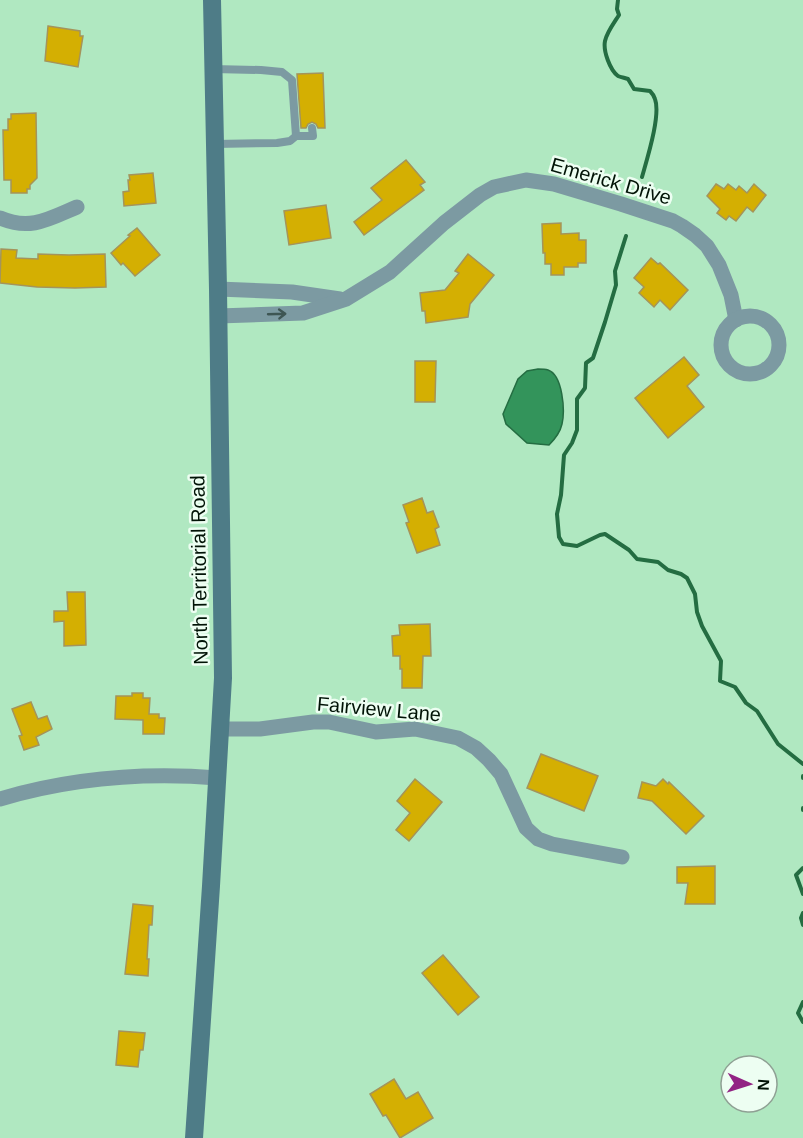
<svg xmlns="http://www.w3.org/2000/svg" width="803" height="1138" font-family="Arial,sans-serif">
<style>
.water{fill:#33945b;stroke:#246d42;stroke-width:1.5}
.lines{fill:none;stroke-linecap:round;stroke-linejoin:round}
.stream{stroke:#246d42;stroke-width:4}
.building{fill:#d4af02;stroke:#a4945b;stroke-width:1.5}
.service{stroke:#7c9aa2;stroke-width:8}
.minor{stroke:#7c9aa2;stroke-width:15}
.secondary{stroke:#4e7c87;stroke-width:18}
.oneway{stroke:#3e5654}
.labels{text-anchor:middle;stroke-width:5;stroke-linejoin:round;paint-order:stroke}
.street-label{font-size:20px;fill:#011306;stroke:#edfef2}
</style>
<rect width="100%" height="100%" fill="#b0e8c1"/>
<!-- water -->
<path class="water" d="M 538,369 C 541,369 545,369 548,370 C 563,375 565,411 562,424 C 560,433 555,439 549,445 L 527,443 L 506,424 L 503,414 L 518,379 L 527,371 Z"/>
<g class="lines">
<!-- stream -->
<g class="stream">
<path d="M 618,0 L 617,9 L 619,15 C 614,23 607,32 605,41 C 603,51 610,70 618,76 C 620,77 625,78 628,79 L 634,89 L 650,91 C 652,93 654,96 655,99 C 661,115 647,159 642,177"/>
<polyline points="626,236 615,271 616,285 605,322 593,358 586,363 585,388 577,399 577,430 572,443 564,455 561,495 557,514 559,537 563,544 577,546 600,535 605,534 629,550 637,559 658,562 668,570 681,574 687,578 695,594 697,612 702,626 721,661 720,681 735,687 746,703 757,711 778,744 803,764"/>
<polyline points="803,776 803,778"/>
<polyline points="803,808 803,810"/>
<polyline points="803,868 796,875 803,894"/>
<polyline points="803,913 801,918 803,925"/>
<polyline points="803,1002 798,1013 803,1022"/>
</g>
</g>
<!-- building -->
<g class="building">
<polygon points="48,26 80,31 80,36 83,36 78,67 45,61"/>
<polygon points="323,73 325,128 318,128 316,124 312,122 308,124 306,128 301,128 297,74"/>
<polygon points="36,113 37,178 30,185 30,189 27,189 27,193 11,193 11,180 4,180 3,130 8,130 8,119 11,119 11,114"/>
<polygon points="406,160 425,182 420,185 424,190 364,235 354,222 382,200 371,188"/>
<polygon points="153,173 156,203 124,206 123,192 129,191 128,180 130,180 129,175"/>
<polygon points="716,184 724,189 728,184 736,190 739,186 747,193 754,184 766,195 753,212 747,207 736,221 729,216 726,220 717,213 720,209 707,196"/>
<polygon points="326,205 331,238 289,245 284,211"/>
<polygon points="561,223 561,234 579,233 579,240 586,240 586,263 578,263 578,267 564,267 564,275 551,275 551,264 545,264 545,253 543,253 542,224"/>
<polygon points="137,228 160,255 135,276 123,263 121,265 111,253 130,236 128,235"/>
<polygon points="1,249 17,250 16,258 38,259 38,254 69,255 105,254 106,287 75,288 37,287 0,283"/>
<polygon points="468,254 494,275 470,304 468,317 426,323 425,311 422,311 420,293 445,290 459,273 455,271"/>
<polygon points="651,258 658,264 660,263 688,290 670,310 660,300 654,307 639,293 644,287 634,278"/>
<polygon points="684,357 699,375 687,386 704,407 668,438 635,398"/>
<polygon points="415,361 436,361 435,402 415,402"/>
<polygon points="422,498 427,513 433,511 439,527 435,529 440,545 417,553 406,523 409,522 403,505"/>
<polygon points="67,592 85,592 86,645 64,646 64,621 54,622 54,611 68,611"/>
<polygon points="430,624 431,656 423,656 422,688 402,688 402,669 400,669 400,656 393,656 392,636 400,635 399,625"/>
<polygon points="132,693 143,693 143,698 150,698 149,714 159,714 159,718 165,718 164,734 143,734 143,720 115,719 116,696 132,696"/>
<polygon points="31,702 38,719 47,716 52,729 36,737 39,745 24,750 19,736 22,735 12,709"/>
<polygon points="541,754 598,776 584,811 527,788"/>
<polygon points="415,779 442,802 409,841 396,830 410,813 397,801"/>
<polygon points="663,779 668,784 669,782 704,816 686,834 652,801 638,798 642,782 656,786"/>
<polygon points="715,866 715,904 685,904 688,883 677,883 677,867"/>
<polygon points="133,904 153,906 152,925 149,925 147,959 149,959 148,976 125,974"/>
<polygon points="443,955 479,997 458,1015 422,973"/>
<polygon points="119,1031 145,1033 143,1050 140,1050 138,1067 116,1065"/>
<polygon points="394,1079 406,1099 418,1092 433,1118 400,1138 386,1115 383,1116 370,1094"/>
</g>
<g class="lines">
<!-- service -->
<g class="service">
<polyline points="213,69 261,70 282,72 292,80 296,136 290,141 277,143 215,144"/>
<polyline points="296,136 313,136 312,128"/>
</g>
<!-- minor -->
<g class="minor">
<path d="M 0,218 C 30,231 49,219 77,207"/>
<polyline points="218,289 292,292 340,299"/>
<polyline points="218,316 303,313 346,299 390,272 444,223 480,195 494,187 526,180 554,184 621,204 673,221 682,226 695,235 707,246 719,265 731,295 736,320"/>
<circle cx="750" cy="345" r="29"/>
<polyline points="221,729 260,729 313,722 329,722 376,732 415,729 458,738 476,748 489,760 501,774 526,828 538,839 552,844 622,857"/>
<path d="M 0,799 C 71,778 144,772 218,778"/>
</g>
<!-- secondary -->
<polyline class="secondary" points="194,1138 211,886 223,678 218,289 212,0"/>
</g>
<!-- one-way arrows -->
<defs><path id="oneway-shaft" d="M-6 0H5M1.5-3L5.5 0L1.5 3" fill="none" stroke-width="1.6" stroke-linecap="round" stroke-linejoin="round" transform="scale(1.5)"/></defs>
<use class="oneway" href="#oneway-shaft" transform="translate(277 314) rotate(-2)"/>
<g class="labels">
<!-- street labels -->
<g class="street-label">
<text transform="translate(611 181) rotate(16)" y="7">Emerick Drive</text>
<text transform="translate(199 570) rotate(-91)" y="7">North Territorial Road</text>
<text transform="translate(379 709) rotate(5)" y="7">Fairview Lane</text>
</g>
</g>
<!-- north arrow -->
<g transform="translate(749 1084) rotate(93)"><circle r="28" fill="#edfef2" stroke="#8fa094" stroke-width="1.5"/>
<path d="M0-4.5L10 22L0 15L-10 22Z" fill="#922384"/>
<text y="-9" font-size="16" font-weight="bold" text-anchor="middle" fill="#011306">N</text>
</g>
</svg>
